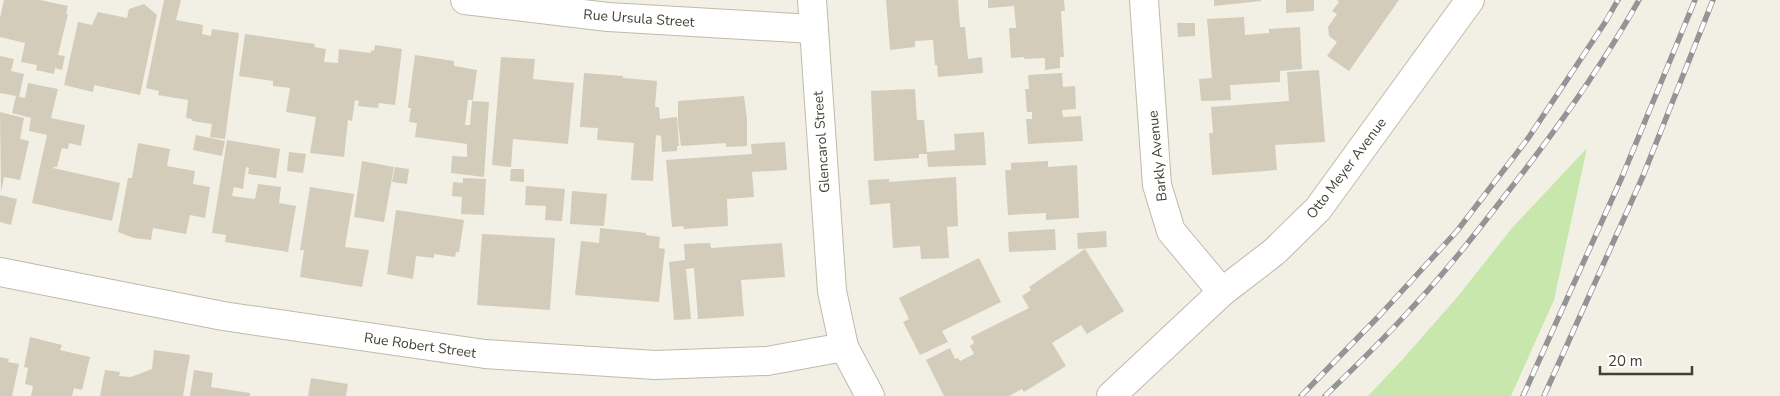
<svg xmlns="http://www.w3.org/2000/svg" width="1780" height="396" font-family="'Nunito Sans',sans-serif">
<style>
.green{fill:#c8e7ad}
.building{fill:#d4ccba}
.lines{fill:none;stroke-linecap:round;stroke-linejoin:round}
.street-casing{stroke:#c0baaa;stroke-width:30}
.street{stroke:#fff;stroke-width:28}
.rail-casing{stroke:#949494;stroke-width:5.5}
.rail{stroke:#fff;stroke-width:4;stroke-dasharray:11;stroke-linecap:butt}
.labels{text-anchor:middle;stroke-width:4;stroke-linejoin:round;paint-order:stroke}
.street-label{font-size:14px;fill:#443f34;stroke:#fff}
</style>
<rect width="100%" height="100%" fill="#f2efe5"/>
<!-- green -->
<polygon class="green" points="1587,148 1554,300 1511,396 1368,396 1403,359 1459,295 1512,228"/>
<!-- building -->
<g class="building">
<polygon points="4,0 40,0 68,6 66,14 68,14 58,55 65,56 62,70 55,68 54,74 36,70 37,65 21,62 25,43 0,37 0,18"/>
<polygon points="164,0 181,0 176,20 203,25 202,34 211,36 212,29 239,33 225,139 210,137 212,124 192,121 192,119 186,118 188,100 158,95 159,91 146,88"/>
<polygon points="886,0 958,0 960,27 965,27 968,59 982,57 983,73 938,77 937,65 935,65 933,40 915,41 915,47 890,50"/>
<polygon points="988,0 1064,0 1065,11 1061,11 1064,57 1060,57 1060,68 1045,70 1045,58 1024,59 1024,57 1011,58 1009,28 1016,28 1014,6 988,8"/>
<polygon points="1214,0 1261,0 1261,1 1214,6"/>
<polygon points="1286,0 1314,0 1314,11 1286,13"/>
<polygon points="1337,0 1399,0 1349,71 1327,56 1337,42 1329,36 1328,27 1337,14 1332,11 1339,2"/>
<polygon points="144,4 157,15 140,95 94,85 93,92 64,85 78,22 92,25 98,12 127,18 129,9"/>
<polygon points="1244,17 1245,35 1269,33 1269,29 1300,27 1302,69 1280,71 1280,82 1230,85 1231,100 1201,101 1199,79 1212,78 1207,19"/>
<polygon points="1177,23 1195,23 1195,36 1178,37"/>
<polygon points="245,34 315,44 314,47 326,49 324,62 338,63 339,49 371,53 371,50 374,51 375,45 402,49 395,105 379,103 378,108 358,106 359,101 355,100 352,121 348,120 344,157 310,153 316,117 286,112 290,88 273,86 273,81 239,76"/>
<polygon points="415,55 454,61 454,66 477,70 473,100 468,100 465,125 470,125 472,101 489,102 484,177 451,173 452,156 467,157 467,144 415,137 417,123 409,122 411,108 408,108"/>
<polygon points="0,56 14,59 11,71 24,74 19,97 25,98 28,83 58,89 51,118 85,125 81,146 69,143 68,149 62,148 57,167 54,167 53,168 120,183 112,221 32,203 47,135 29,131 31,118 12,113 16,96 0,93"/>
<polygon points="501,57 535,59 533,79 574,83 568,144 513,139 511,167 492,165"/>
<polygon points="1319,70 1325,142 1275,145 1277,170 1212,175 1209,133 1213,133 1211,107 1289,101 1287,72"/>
<polygon points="584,73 623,76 623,78 657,81 655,107 659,107 660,119 677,117 679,146 677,146 677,151 662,152 661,136 656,135 653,181 631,180 634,143 597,140 598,128 580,127"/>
<polygon points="1062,73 1063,87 1075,86 1076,109 1062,110 1063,117 1081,116 1083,141 1028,144 1026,119 1032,119 1032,112 1027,112 1025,89 1029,89 1028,75"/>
<polygon points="915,89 917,120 924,120 927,152 955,150 954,134 984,132 986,165 928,167 927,154 919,154 919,158 874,161 871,91"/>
<polygon points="744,96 747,119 747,146 726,147 726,143 681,146 678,123 678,101"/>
<polygon points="0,112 24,118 20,139 29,141 20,180 4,177 1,192"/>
<polygon points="196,135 225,141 222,156 193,150"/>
<polygon points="227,140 280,149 276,178 248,174 249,168 246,167 243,189 234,187 232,196 255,199 258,184 281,187 279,203 296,206 288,252 225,242 226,235 212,233"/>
<polygon points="785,142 787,170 752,172 754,197 727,199 728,226 684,229 683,226 672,227 666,160 752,154 751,144"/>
<polygon points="138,143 170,149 167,166 195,171 193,184 210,187 205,218 190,215 186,234 153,228 151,240 134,238 118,232 128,178 132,178"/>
<polygon points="289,152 306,154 303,173 287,171"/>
<polygon points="362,161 394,167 384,222 354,217"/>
<polygon points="1048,161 1048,167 1077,165 1079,218 1046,220 1046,213 1008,215 1005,170 1011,170 1011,163"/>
<polygon points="395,167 409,169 407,184 392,182"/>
<polygon points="511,169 524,169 524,182 510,181"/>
<polygon points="956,177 958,226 947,227 949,258 921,259 920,246 893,248 890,203 870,205 868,180 889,179 889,182"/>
<polygon points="463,178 486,179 484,215 461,214 462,197 452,196 453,182 463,183"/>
<polygon points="526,186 565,189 562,221 545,220 546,206 525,205"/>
<polygon points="310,187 354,194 345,247 369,250 362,287 300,277 304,250 300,250"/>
<polygon points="572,191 607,194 604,226 570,224"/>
<polygon points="0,195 17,199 11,225 0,222"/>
<polygon points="396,210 464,220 459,252 456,252 455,257 434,254 434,258 416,256 413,279 387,274"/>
<polygon points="600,228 646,233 646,235 660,237 659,248 665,249 659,302 575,295 581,241 599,243"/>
<polygon points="1055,229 1056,250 1009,252 1008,232"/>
<polygon points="1106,231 1107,247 1078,249 1077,233"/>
<polygon points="482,234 555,238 550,310 477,305"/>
<polygon points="710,243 711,248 782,243 785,277 741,280 744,316 698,319 694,268 686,269 691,319 674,320 669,262 685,260 684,244"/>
<polygon points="1085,249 1124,311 1087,334 1081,325 1052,343 1066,366 1024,392 1022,389 1009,396 944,396 926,360 950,348 955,359 958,358 960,361 974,354 970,346 974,343 971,337 1029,308 1022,296 1031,290 1029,287"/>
<polygon points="979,258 1001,302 942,331 948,342 920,355 903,322 909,319 899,298"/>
<polygon points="30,337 62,345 60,350 90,357 82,390 74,388 72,396 31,396 33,386 25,384 28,368 24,367"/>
<polygon points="154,350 190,355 183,396 100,396 105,370 120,372 119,376 131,377 152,369"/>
<polygon points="0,357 9,359 8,362 19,364 12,396 0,396"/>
<polygon points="194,370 213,373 211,387 250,393 250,396 190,396"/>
<polygon points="311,378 348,384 346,396 308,396"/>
</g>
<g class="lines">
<!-- street casing -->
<g class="street-casing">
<g id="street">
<polyline points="465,0 608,17 813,29"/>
<polyline points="812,0 832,291 844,347 870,396"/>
<polyline points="1144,0 1157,185 1171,231 1222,292"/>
<polyline points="0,272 223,316 485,354 655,365 767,361 844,347"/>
<polyline points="1111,396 1222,292 1274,252 1318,209 1470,0"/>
</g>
</g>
<!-- street -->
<use href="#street" class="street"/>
<!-- rail casing -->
<g class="rail-casing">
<g id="rail">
<polyline points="1301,396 1380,315 1457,231 1529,137 1606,21 1618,0"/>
<path d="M 1325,396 C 1354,368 1383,340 1410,310 C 1445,273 1476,233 1507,193 C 1555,132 1601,68 1639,0"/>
<polyline points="1523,396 1622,177 1695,0"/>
<polyline points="1544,396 1643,176 1713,0"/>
</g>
</g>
<!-- rail -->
<use href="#rail" class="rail"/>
</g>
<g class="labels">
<!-- street labels -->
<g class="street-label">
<text transform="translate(639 18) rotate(4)" y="5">Rue Ursula Street</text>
<text transform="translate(821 142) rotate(-94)" y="5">Glencarol Street</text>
<text transform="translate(1157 156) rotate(-96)" y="5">Barkly Avenue</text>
<text transform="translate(1346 168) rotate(-53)" y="5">Otto Meyer Avenue</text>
<text transform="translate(420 345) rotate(8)" y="5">Rue Robert Street</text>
</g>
</g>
<!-- scale -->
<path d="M1600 366v8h92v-8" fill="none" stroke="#443f34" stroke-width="2.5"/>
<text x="1608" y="366" font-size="15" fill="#443f34" stroke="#ffffff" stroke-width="4" paint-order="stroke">20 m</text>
</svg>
